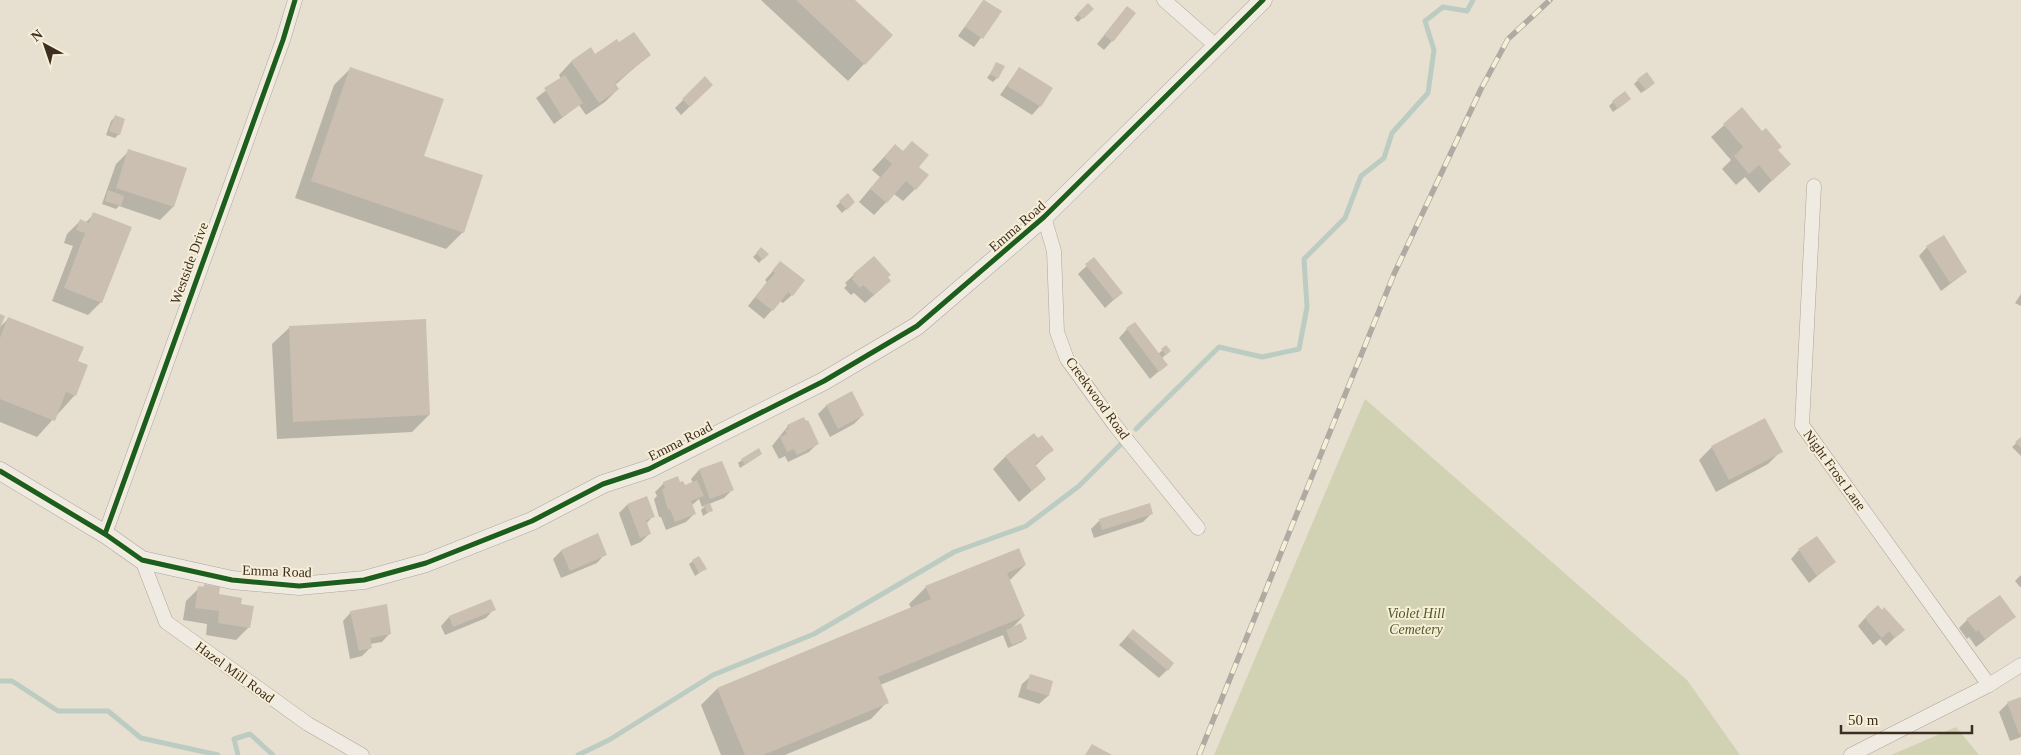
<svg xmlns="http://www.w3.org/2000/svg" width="2021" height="755" font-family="Georgia,serif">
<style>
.cemetery{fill:#d1d1b3}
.shadow{fill:#0003}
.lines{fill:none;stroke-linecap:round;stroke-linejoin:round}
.stream{stroke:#bcccc2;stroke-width:5}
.building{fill:#cbbfb2}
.minor-casing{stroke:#ada599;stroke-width:15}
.tertiary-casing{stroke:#ada599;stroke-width:19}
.minor{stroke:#efebe3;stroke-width:14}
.tertiary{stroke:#efebe3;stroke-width:18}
.rail-casing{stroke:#afaaa2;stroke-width:5.5}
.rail{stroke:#f7eed8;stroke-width:4;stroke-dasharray:11;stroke-linecap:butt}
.cycleway-casing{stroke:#f7eed8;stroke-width:8}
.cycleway{stroke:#1b5e20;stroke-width:5}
.labels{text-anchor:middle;stroke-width:4;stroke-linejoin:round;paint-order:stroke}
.street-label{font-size:14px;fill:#3d2e20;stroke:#f7eed8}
.park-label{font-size:14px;font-style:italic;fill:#4d5a26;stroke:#f7eed8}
</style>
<rect width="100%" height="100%" fill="#e7e0d1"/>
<!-- cemetery -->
<g class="cemetery">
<polygon points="1365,399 1687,680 1740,755 1214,755"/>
<polygon points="1956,727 1979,755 1891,755"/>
</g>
<!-- shadow -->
<g class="shadow">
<polygon points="761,0 853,0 864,64 848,81"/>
<polygon points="984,0 1001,11 974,47 958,36"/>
<polygon points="1088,5 1092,9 1078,22 1074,18"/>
<polygon points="1127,8 1112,41 1104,50 1097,44"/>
<polygon points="619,44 649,55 615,85 618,89 605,102 586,115 579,105 554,124 536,98 561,79 559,75 571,62 590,49 595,56"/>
<polygon points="997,64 997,78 993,82 987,78"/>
<polygon points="1019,68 1040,106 1032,115 1000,95"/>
<polygon points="350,69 423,156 463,232 446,249 295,198 334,85"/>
<polygon points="705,78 712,85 681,115 675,108"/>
<polygon points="1638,80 1650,87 1641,93 1634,84"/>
<polygon points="1613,102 1626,102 1613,112 1609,106"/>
<polygon points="1742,109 1789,164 1759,193 1745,177 1736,185 1722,169 1731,160 1711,137"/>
<polygon points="115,117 119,134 115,138 106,135 111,121"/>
<polygon points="895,145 917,167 915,189 903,201 894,194 874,215 859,202 880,177 872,170"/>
<polygon points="129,151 185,169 173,207 160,220 119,206 116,209 102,204 116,164"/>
<polygon points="848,195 854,202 842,213 836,206"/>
<polygon points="94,214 101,302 88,315 52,301 73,246 64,243 67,234 80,221 85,223"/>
<polygon points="1927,247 1966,272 1941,291 1919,256"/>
<polygon points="761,249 767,254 759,263 753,257"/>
<polygon points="874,257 887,277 881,289 865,303 854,293 851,295 844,288 847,285 845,283"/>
<polygon points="1094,259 1121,293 1105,308 1078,274"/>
<polygon points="780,263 792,295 783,303 780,301 764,319 748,306 767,282 765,280"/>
<polygon points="2021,294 2021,306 2015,303"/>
<polygon points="9,318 76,362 75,395 37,437 0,422 0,327"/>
<polygon points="289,328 429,415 412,432 277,439 272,344"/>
<polygon points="1127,329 1158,354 1166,347 1170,351 1161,359 1166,365 1150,379 1119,338"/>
<polygon points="852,393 863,415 854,424 830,437 818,414 826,406"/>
<polygon points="788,426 817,444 809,452 788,462 785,456 779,459 772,446"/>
<polygon points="2021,439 2021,456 2012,447"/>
<polygon points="1712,447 1781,451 1768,464 1716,492 1699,460"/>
<polygon points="1052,450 1035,466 1045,479 1019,502 993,469 1006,456"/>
<polygon points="761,454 740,468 738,463 742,460"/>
<polygon points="722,462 732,490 724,498 709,504 712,510 703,516 701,510 706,505 702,507 699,499 692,505 695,513 686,522 666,530 661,517 659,517 654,499 657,496 655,492 664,483 679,484 684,487 693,483 691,479 699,470"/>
<polygon points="646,497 653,516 646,524 649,534 641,542 631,546 619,513 627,505"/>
<polygon points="1152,513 1143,522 1094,538 1091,529 1099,521"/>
<polygon points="597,535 605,554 597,563 561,578 553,559 561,551"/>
<polygon points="1799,550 1834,562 1809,583 1791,559"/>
<polygon points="693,561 705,569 695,576 689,564"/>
<polygon points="1025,565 1009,581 1024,616 1011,629 1025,639 1022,642 1008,648 1003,635 880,685 887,702 871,719 785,755 721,755 701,705 717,689 911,608 909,604 926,587"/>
<polygon points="2021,575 2021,587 2020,587 2015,581"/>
<polygon points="205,586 217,595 240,605 249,627 236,640 206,635 207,624 183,620 186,601 199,588"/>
<polygon points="490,600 494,609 486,618 445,635 441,626 449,617"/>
<polygon points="386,605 390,633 382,642 370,644 370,648 362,656 350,659 343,621 351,612"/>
<polygon points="1866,617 1903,630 1886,646 1880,639 1873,645 1858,626"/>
<polygon points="2014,617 1976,647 1969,637 1967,639 1959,628 1967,620"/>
<polygon points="1133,630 1167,670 1159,678 1119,645"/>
<polygon points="1031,676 1052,682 1048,696 1039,704 1018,697 1022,684"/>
<polygon points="2021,698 2021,737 2010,741 1999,712 2008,703"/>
</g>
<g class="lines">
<!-- stream -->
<g class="stream">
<polyline points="1136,429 1219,347 1262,357 1299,349 1307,307 1304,259 1345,218 1361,176 1384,158 1392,133 1428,93 1434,50 1425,21 1443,7 1467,11 1473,0"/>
<polyline points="0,681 12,681 58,711 108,711 141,738 218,755"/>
<polyline points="238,755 234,739 250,734 273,755"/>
<polyline points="578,755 609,740 713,675 814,634 954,552 1026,526 1079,486 1121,444"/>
</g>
</g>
<!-- building -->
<g class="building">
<polygon points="796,0 855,0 893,35 865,65"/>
<polygon points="983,0 1002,11 983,39 965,27"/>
<polygon points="1088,3 1094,9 1083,19 1077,14"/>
<polygon points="1127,6 1136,13 1113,42 1104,35"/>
<polygon points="634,32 651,55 615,83 619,89 599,103 571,61 591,47 595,54 617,39 619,42"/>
<polygon points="996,62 1005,66 998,79 990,74"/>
<polygon points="350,67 444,99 424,156 483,175 464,233 311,181"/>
<polygon points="1019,67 1053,88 1041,107 1007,86"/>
<polygon points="1647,72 1655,83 1646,90 1637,79"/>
<polygon points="565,75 583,103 562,117 544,88"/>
<polygon points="705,76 713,85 690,107 682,99"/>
<polygon points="1625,91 1631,99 1618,109 1612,101"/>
<polygon points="1742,107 1762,131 1766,128 1782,147 1778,150 1791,164 1772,181 1759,165 1749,174 1734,156 1743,147 1723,124"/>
<polygon points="115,115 125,119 120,135 109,131"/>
<polygon points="912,141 929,155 919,167 929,175 916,190 906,181 887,203 870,189 892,164 884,157 895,144 903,151"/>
<polygon points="128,149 187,168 174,207 116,188"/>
<polygon points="108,190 124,196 121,206 105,201"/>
<polygon points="848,193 855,202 847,210 839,201"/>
<polygon points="93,212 132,227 102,303 64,288 85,233 76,230 80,219 89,223"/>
<polygon points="1944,235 1967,272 1950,283 1926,246"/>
<polygon points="761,247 769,254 763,260 756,253"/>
<polygon points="874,256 891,275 888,277 891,281 874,295 863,285 860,288 852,279 855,276 853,274"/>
<polygon points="1094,257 1123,293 1114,300 1085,264"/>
<polygon points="780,261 805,280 793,296 788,292 773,311 755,297 775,273 772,271"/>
<polygon points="0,314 5,316 0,329"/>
<polygon points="8,317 84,347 78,361 88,365 76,396 66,392 55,421 0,399 0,338"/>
<polygon points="426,319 430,415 293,422 289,326"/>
<polygon points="1135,322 1168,365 1159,372 1126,328"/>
<polygon points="1166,345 1171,351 1166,355 1161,349"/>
<polygon points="852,391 864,415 838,429 826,405"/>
<polygon points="804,417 806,421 808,420 819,444 797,455 794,449 787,452 780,437 787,434 785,430 789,429 787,425"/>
<polygon points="1765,418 1783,452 1729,480 1711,446"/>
<polygon points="1034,433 1038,438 1042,435 1054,450 1035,464 1046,479 1032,491 1005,456"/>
<polygon points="2021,437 2021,448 2015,442"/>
<polygon points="759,448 762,454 745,465 741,459"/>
<polygon points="722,461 734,490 710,499 699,469"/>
<polygon points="678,476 680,482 683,481 685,485 697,480 704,496 691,501 696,514 675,522 670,509 668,510 662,489 665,488 663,482"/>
<polygon points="647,496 655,517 646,520 651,534 640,538 627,504"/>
<polygon points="710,503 713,511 707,513 704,505"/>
<polygon points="1150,503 1153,514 1102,530 1099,519"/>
<polygon points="598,533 607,555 570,571 561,550"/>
<polygon points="1817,536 1836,562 1817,576 1798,549"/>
<polygon points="1019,548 1026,565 1007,573 1025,616 878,677 889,703 763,755 745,755 717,688 931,599 925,586"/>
<polygon points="699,556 707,569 699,573 692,560"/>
<polygon points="204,584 220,587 219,594 242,598 241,604 254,606 250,628 218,623 219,611 195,608 198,586 204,587"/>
<polygon points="2000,595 2016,617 1985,639 1978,630 1976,632 1966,619"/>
<polygon points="491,599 496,610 453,627 449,616"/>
<polygon points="387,604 391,634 370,638 372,648 359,651 350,611"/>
<polygon points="1878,605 1882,610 1884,607 1905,630 1895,638 1889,631 1882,638 1867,621 1866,616"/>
<polygon points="1021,623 1027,639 1012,645 1006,630"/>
<polygon points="1133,629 1174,663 1168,671 1127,636"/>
<polygon points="1030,674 1053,681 1049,696 1026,689"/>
<polygon points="2021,697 2021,733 2019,734 2007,702"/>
<polygon points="1092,744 1112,755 1085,755"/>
</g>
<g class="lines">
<!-- minor casing -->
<g class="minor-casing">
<g id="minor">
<polyline points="1164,0 1215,45"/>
<polyline points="1814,186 1802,425 1989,685"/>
<polyline points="1044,217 1054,251 1057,332 1067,359 1114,424 1198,528"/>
<polyline points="105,534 283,40 295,0"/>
<polyline points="142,560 166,622 308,724 362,755"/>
<polyline points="1851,755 1989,685 2021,665"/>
</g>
</g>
<!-- tertiary casing -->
<g class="tertiary-casing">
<polyline id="tertiary" points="0,471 105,534 142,560 232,580 299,586 364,580 426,563 532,521 603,484 649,469 824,381 917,326 1044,217 1263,0"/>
</g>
<!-- minor -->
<use href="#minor" class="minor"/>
<!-- tertiary -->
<use href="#tertiary" class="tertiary"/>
<!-- rail casing -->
<g class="rail-casing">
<polyline id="rail" points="1199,755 1394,274 1481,89 1508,39 1550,0"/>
</g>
<!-- rail -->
<use href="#rail" class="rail"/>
<!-- cycleway casing -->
<g class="cycleway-casing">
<g id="cycleway">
<polyline points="0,471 105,534 142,560 232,580 299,586 364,580 426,563 532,521 603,484 649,469 824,381 917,326 1044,217 1263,0"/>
<polyline points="105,534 283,40 295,0"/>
</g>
</g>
<!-- cycleway -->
<use href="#cycleway" class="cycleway"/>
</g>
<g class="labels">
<!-- street labels -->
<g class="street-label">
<text transform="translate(1017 226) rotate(-41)" y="5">Emma Road</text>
<text transform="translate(189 263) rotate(-70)" y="5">Westside Drive</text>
<text transform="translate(1098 398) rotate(54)" y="5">Creekwood Road</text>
<text transform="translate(680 441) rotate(-27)" y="5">Emma Road</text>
<text transform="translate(1835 470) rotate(54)" y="5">Night Frost Lane</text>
<text transform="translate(277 571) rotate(2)" y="5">Emma Road</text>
<text transform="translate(235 672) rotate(36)" y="5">Hazel Mill Road</text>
</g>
<!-- park labels -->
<g class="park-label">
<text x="1416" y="618">Violet Hill<tspan x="1416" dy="16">Cemetery</tspan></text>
</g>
</g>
<!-- north arrow -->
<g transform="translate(45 45) rotate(320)" stroke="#f7eed8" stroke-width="4" paint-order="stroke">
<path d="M0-4L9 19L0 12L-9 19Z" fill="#3d2e20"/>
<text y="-8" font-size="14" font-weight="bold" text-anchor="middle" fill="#3d2e20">N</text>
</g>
<!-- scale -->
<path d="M1841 725v8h131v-8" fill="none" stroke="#3d2e20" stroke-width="2.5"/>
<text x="1848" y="725" font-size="15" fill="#3d2e20" stroke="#f7eed8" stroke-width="4" paint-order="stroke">50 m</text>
</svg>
